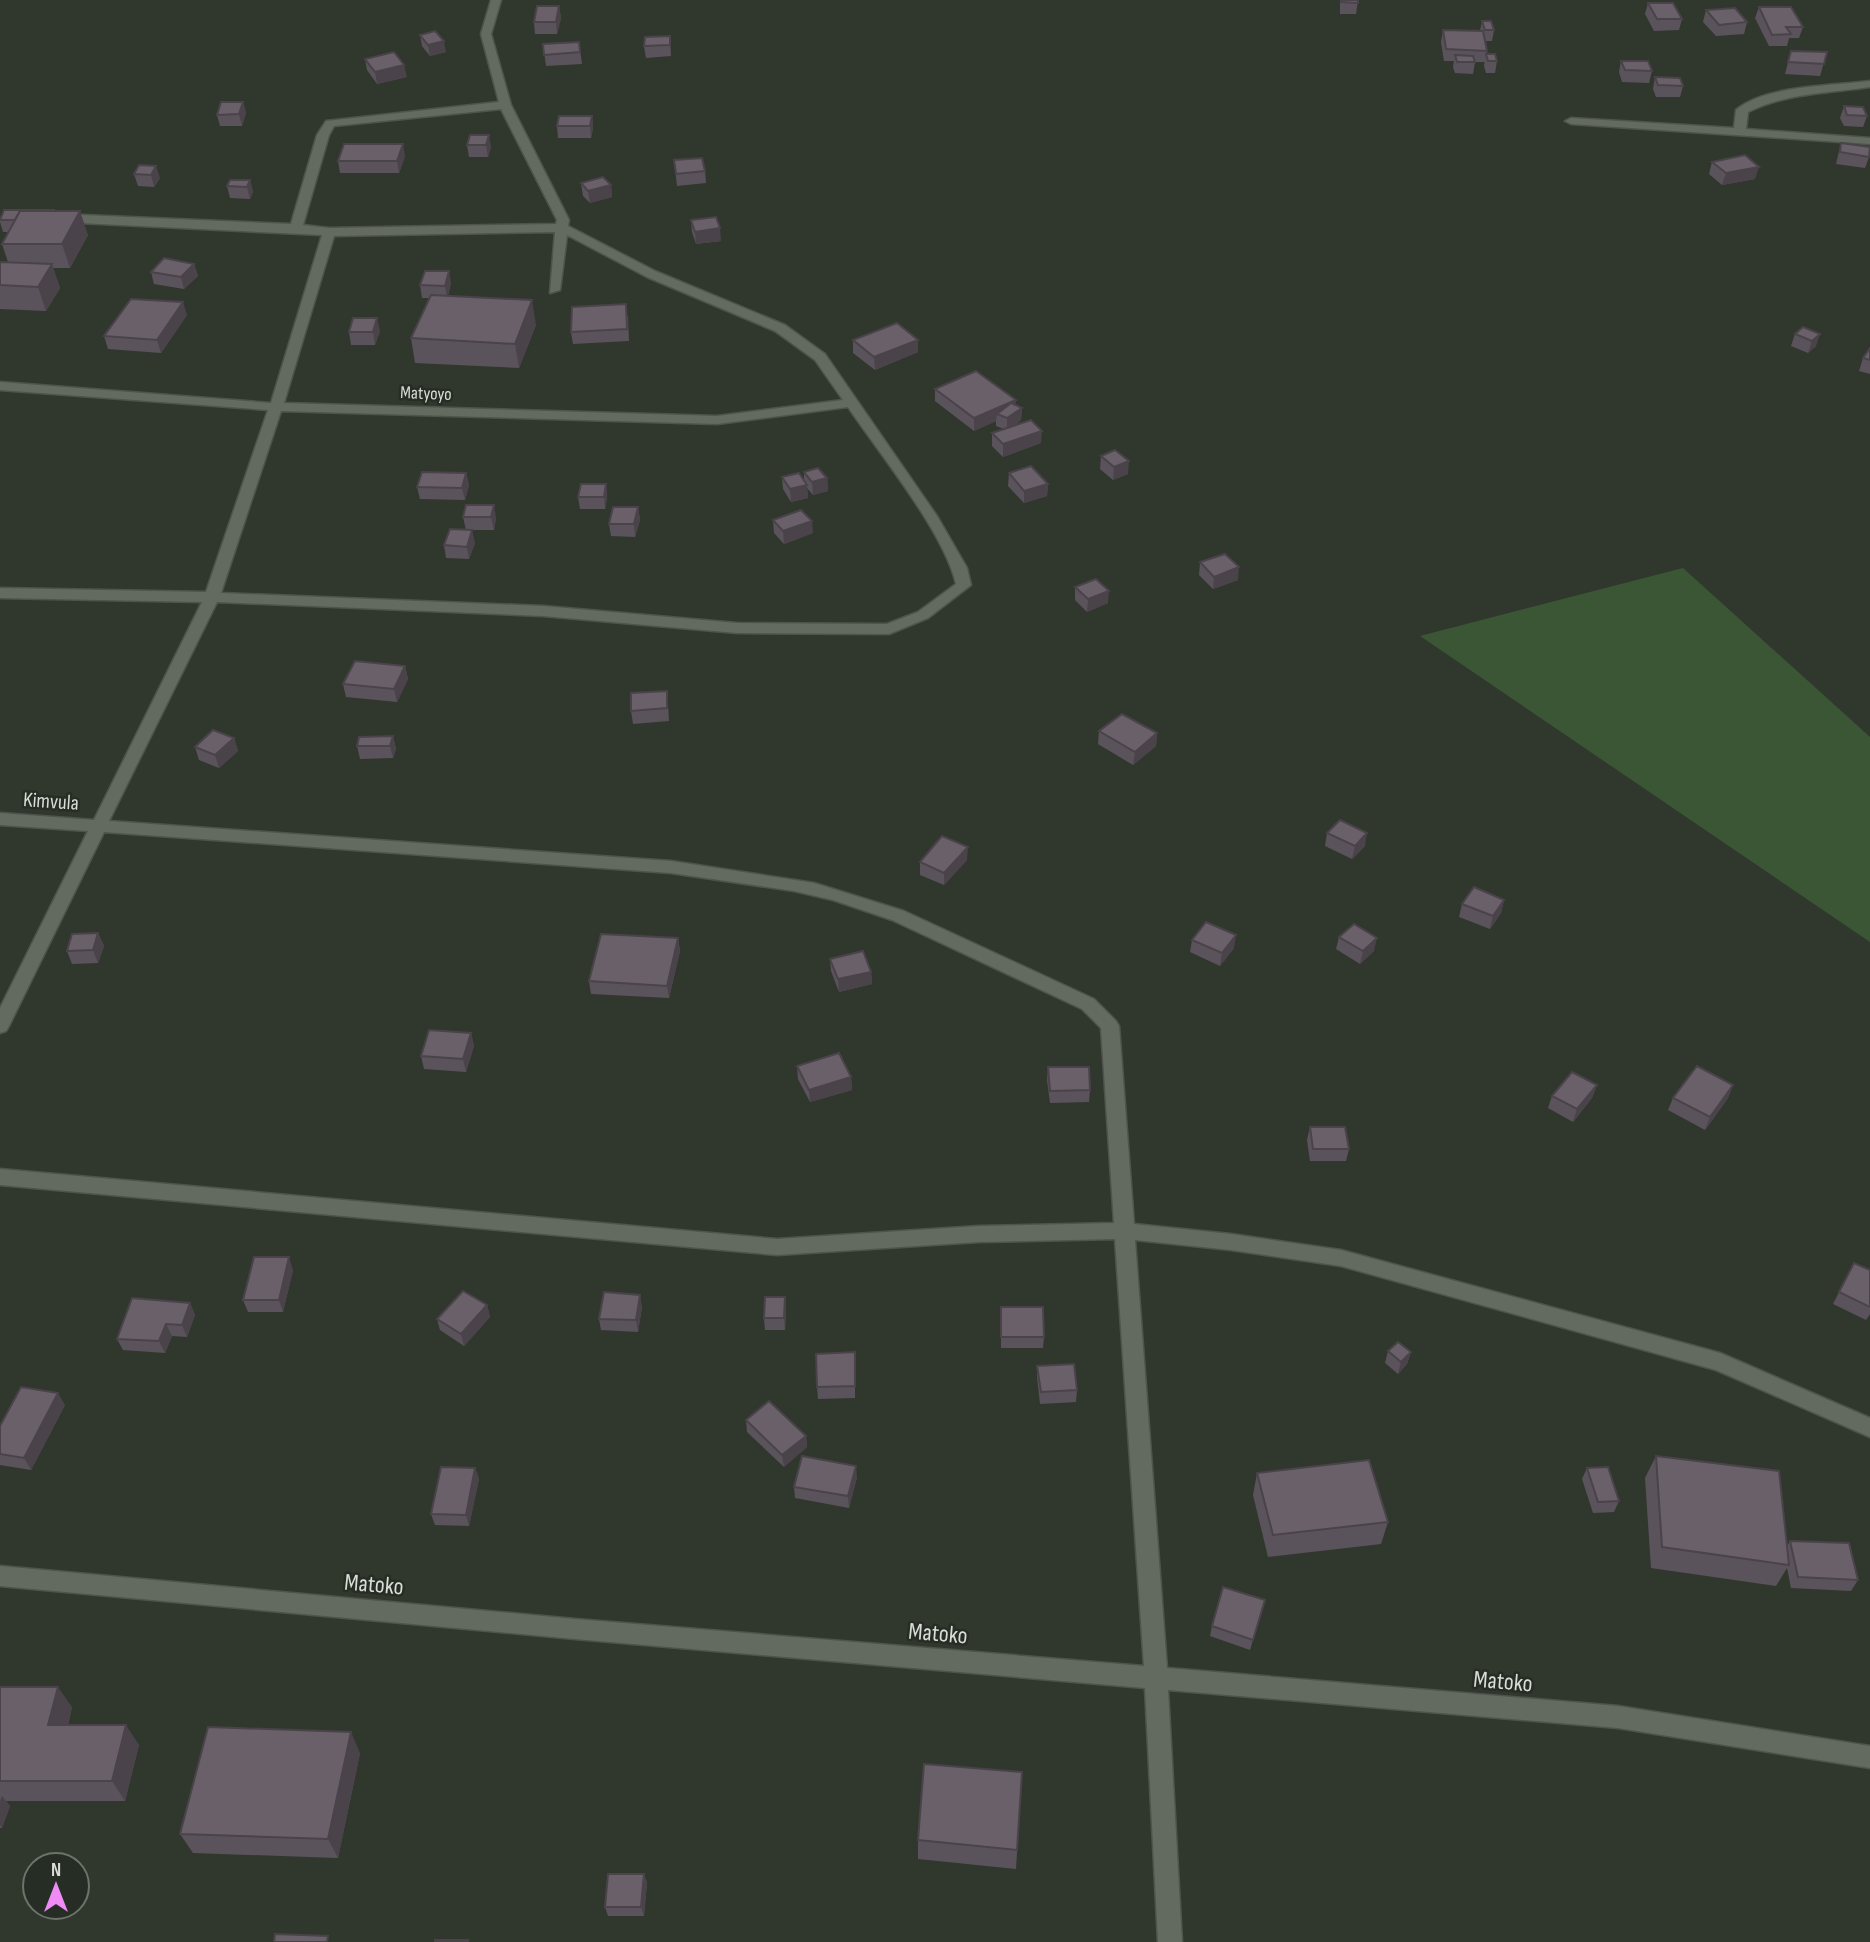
<svg xmlns="http://www.w3.org/2000/svg" width="1870" height="1942" font-family="'Sofia Sans Condensed',sans-serif">
<style>
.green{fill:#3b5635}
.lines{fill:none;stroke-linecap:round;stroke-linejoin:round}
.street-casing{stroke:#4e544c;stroke-width:3}
.street{fill:#636b61;fill-rule:evenodd}
.wall{fill:#5b535b}
.shaded-wall{fill:#4a434a}
.building{fill:#6a606a;stroke:#4a434a;stroke-width:2}
.labels{text-anchor:middle;stroke-width:5;stroke-linejoin:round;paint-order:stroke}
.far-street-label{font-size:18px;fill:#d8ddd7;stroke:#262d24}
.street-label{font-size:21px;fill:#d8ddd7;stroke:#262d24}
.near-street-label{font-size:24px;fill:#d8ddd7;stroke:#262d24}
</style>
<rect width="100%" height="100%" fill="#30382e"/>
<!-- green -->
<polygon class="green" points="1683,568 1870,737 1870,942 1420,636"/>
<g class="lines">
<!-- street casing -->
<g class="street-casing">
<g id="street">
<path d="M 491,0 L 501,0 L 491,34 L 511,105 L 569,220 L 568,226 L 655,271 L 785,325 L 825,354 L 937,516 L 967,568 L 971,585 L 928,618 L 889,634 L 737,633 L 543,616 L 217,602 L 109,821 L 671,861 L 814,883 L 904,911 L 1094,999 L 1116,1021 L 1119,1026 L 1134,1224 L 1231,1234 L 1341,1250 L 1720,1353 L 1870,1418 L 1870,1437 L 1716,1370 L 1341,1266 L 1231,1250 L 1135,1240 L 1167,1668 L 1618,1706 L 1870,1746 L 1870,1768 L 1618,1728 L 1168,1690 L 1182,1942 L 1158,1942 L 1145,1688 L 575,1639 L 0,1586 L 0,1566 L 575,1619 L 1144,1666 L 1115,1239 L 979,1242 L 777,1255 L 0,1185 L 0,1169 L 777,1239 L 979,1226 L 1114,1223 L 1101,1028 L 1082,1009 L 892,920 L 833,900 L 794,891 L 671,873 L 104,832 L 9,1026 L 6,1031 L 0,1033 L 0,1008 L 88,831 L 0,825 L 0,813 L 94,820 L 202,602 L 0,598 L 0,588 L 206,592 L 268,410 L 0,390 L 0,382 L 271,403 L 322,235 L 60,222 L 54,218 L 60,214 L 291,224 L 317,135 L 326,121 L 499,102 L 481,34 ZM 501,109 L 557,220 L 556,224 L 329,228 L 303,225 L 329,135 L 334,126 ZM 555,232 L 550,293 L 560,290 L 567,235 L 647,277 L 775,331 L 815,360 L 843,400 L 717,416 L 284,403 L 334,236 ZM 848,407 C 879,453 944,532 956,584 L 918,612 L 887,624 L 737,623 L 543,606 L 221,593 L 281,411 L 717,424 Z"/>
<path d="M 1870,81 L 1870,87 C 1829,93 1786,93 1748,112 L 1746,129 L 1870,138 L 1870,144 L 1571,124 L 1565,121 L 1571,118 L 1734,128 L 1736,110 C 1765,85 1833,86 1870,81 Z"/>
</g>
</g>
<!-- street -->
<use href="#street" class="street"/>
</g>
<!-- wall -->
<g class="wall">
<polygon points="1340,0 1358,0 1356,14 1340,14"/>
<polygon points="1648,3 1682,19 1679,30 1654,31 1645,14"/>
<polygon points="559,6 561,18 557,34 535,34 534,22"/>
<polygon points="1759,7 1803,27 1799,38 1789,38 1787,46 1769,46 1755,18"/>
<polygon points="1706,10 1747,22 1744,34 1716,36 1703,22"/>
<polygon points="1482,21 1494,30 1492,41 1485,41 1487,51 1485,62 1475,62 1473,74 1455,73 1453,67 1454,61 1444,61 1441,42 1443,30 1480,31"/>
<polygon points="420,35 446,52 430,56 422,46"/>
<polygon points="670,36 671,56 646,58 644,46"/>
<polygon points="579,42 582,64 546,66 543,44"/>
<polygon points="1791,51 1827,52 1820,76 1785,74"/>
<polygon points="1486,54 1497,61 1495,73 1486,73 1484,66"/>
<polygon points="365,59 407,77 377,84 367,70"/>
<polygon points="1621,61 1652,71 1649,83 1622,82 1619,72"/>
<polygon points="1655,77 1683,86 1680,97 1656,97 1653,89"/>
<polygon points="243,102 246,113 242,126 220,126 217,115"/>
<polygon points="1844,106 1867,116 1863,127 1844,126 1840,118"/>
<polygon points="592,116 593,128 591,138 558,138 557,126"/>
<polygon points="470,135 491,147 488,157 469,157 467,145"/>
<polygon points="1841,143 1869,157 1865,168 1836,164"/>
<polygon points="405,156 399,173 340,173 338,161"/>
<polygon points="674,160 705,171 706,183 677,186"/>
<polygon points="1712,162 1755,179 1722,185 1709,174"/>
<polygon points="139,165 160,178 154,187 138,186 134,174"/>
<polygon points="250,180 253,192 250,199 230,198 227,186"/>
<polygon points="581,183 611,185 612,197 590,203 583,196"/>
<polygon points="54,210 55,211 88,235 70,268 53,268 60,288 46,311 0,309 0,262 8,262 2,244 8,232 3,232 0,222 0,218"/>
<polygon points="691,220 721,241 696,244 692,232"/>
<polygon points="194,264 198,276 184,289 154,284 151,272"/>
<polygon points="451,283 448,296 536,325 519,368 415,363 411,338 429,298 422,298 420,285"/>
<polygon points="187,315 161,353 108,349 104,336"/>
<polygon points="628,316 629,341 573,344 571,332"/>
<polygon points="1803,327 1816,346 1808,353 1791,346 1795,334"/>
<polygon points="380,331 375,345 351,345 349,332"/>
<polygon points="853,340 918,352 875,370 853,353"/>
<polygon points="1870,348 1870,374 1859,371 1863,358"/>
<polygon points="935,389 1016,405 1022,408 1021,420 1014,426 1041,443 1003,457 992,446 992,433 1004,429 996,426 996,421 974,431 935,401"/>
<polygon points="1101,456 1128,474 1113,480 1100,469"/>
<polygon points="804,472 827,478 828,491 813,495 807,488 808,498 791,502 783,489 782,477 804,481"/>
<polygon points="466,473 469,485 465,500 420,499 417,487"/>
<polygon points="1009,473 1048,484 1047,496 1024,503 1008,486"/>
<polygon points="606,484 607,497 605,509 580,509 578,497"/>
<polygon points="466,505 496,518 494,530 466,530 463,517"/>
<polygon points="638,507 640,520 635,537 611,536 609,524"/>
<polygon points="773,520 813,533 784,544 774,533"/>
<polygon points="475,543 469,559 446,558 444,545"/>
<polygon points="1200,562 1238,580 1213,589 1199,575"/>
<polygon points="1075,587 1108,603 1087,612 1075,600"/>
<polygon points="405,666 408,679 397,702 346,697 343,684"/>
<polygon points="668,704 669,721 633,724 631,711"/>
<polygon points="1099,731 1157,733 1156,746 1133,765 1098,744"/>
<polygon points="393,736 396,749 393,758 360,759 357,746"/>
<polygon points="234,738 238,751 219,768 199,760 195,747"/>
<polygon points="1327,833 1365,846 1352,859 1325,846"/>
<polygon points="967,860 944,885 920,875 920,862"/>
<polygon points="1504,900 1501,913 1490,929 1459,917 1462,904"/>
<polygon points="98,933 104,946 98,963 72,964 67,951"/>
<polygon points="1339,937 1374,951 1360,964 1336,949"/>
<polygon points="678,938 680,951 669,998 591,994 589,981"/>
<polygon points="1192,940 1234,948 1220,966 1190,952"/>
<polygon points="830,959 871,972 872,984 839,992 831,971"/>
<polygon points="471,1033 474,1046 466,1072 424,1069 421,1056"/>
<polygon points="797,1066 851,1077 852,1090 810,1102 798,1079"/>
<polygon points="1048,1067 1090,1090 1089,1102 1050,1103 1047,1080"/>
<polygon points="1597,1085 1592,1098 1573,1122 1548,1108 1552,1096"/>
<polygon points="1733,1085 1728,1098 1705,1130 1668,1110 1673,1098"/>
<polygon points="1310,1127 1349,1149 1346,1161 1310,1161 1307,1140"/>
<polygon points="1854,1263 1870,1270 1870,1314 1866,1320 1833,1304"/>
<polygon points="293,1270 283,1312 248,1312 243,1300"/>
<polygon points="785,1297 786,1309 785,1330 765,1330 764,1318"/>
<polygon points="190,1303 195,1315 187,1337 172,1336 165,1353 123,1350 117,1339"/>
<polygon points="487,1305 490,1317 464,1346 440,1330 437,1319"/>
<polygon points="642,1307 638,1332 601,1330 599,1319"/>
<polygon points="1001,1307 1044,1337 1043,1348 1001,1348"/>
<polygon points="1388,1351 1411,1352 1407,1364 1398,1374 1385,1363"/>
<polygon points="855,1364 855,1398 818,1399 817,1387"/>
<polygon points="1037,1366 1077,1390 1076,1402 1040,1404 1037,1377"/>
<polygon points="65,1405 31,1470 0,1465 0,1426"/>
<polygon points="746,1420 806,1436 807,1447 784,1467 747,1432"/>
<polygon points="1656,1456 1787,1546 1790,1541 1858,1580 1851,1591 1791,1588 1787,1568 1776,1586 1651,1568 1645,1478"/>
<polygon points="475,1468 479,1479 469,1526 435,1525 431,1514"/>
<polygon points="1587,1468 1619,1501 1614,1512 1593,1513 1582,1479"/>
<polygon points="1257,1473 1388,1522 1381,1544 1268,1557 1253,1495"/>
<polygon points="857,1477 849,1508 795,1498 794,1487"/>
<polygon points="1265,1600 1250,1650 1210,1636 1212,1626"/>
<polygon points="0,1687 72,1707 68,1725 139,1745 125,1801 6,1801 10,1806 2,1828 0,1828"/>
<polygon points="360,1753 338,1858 193,1853 180,1834"/>
<polygon points="1022,1772 1016,1869 918,1859 918,1840"/>
<polygon points="644,1874 647,1883 644,1916 608,1916 605,1907"/>
</g>
<!-- shaded-wall -->
<g class="shaded-wall">
<polygon points="559,6 561,18 557,34 556,22"/>
<polygon points="444,41 446,52 430,56 428,45"/>
<polygon points="404,65 407,77 377,84 375,72"/>
<polygon points="243,102 246,113 242,126 239,114"/>
<polygon points="592,116 593,128 591,138 590,126"/>
<polygon points="489,135 491,147 488,157 486,145"/>
<polygon points="403,144 405,156 399,173 397,161"/>
<polygon points="156,166 160,178 154,187 151,175"/>
<polygon points="1759,167 1755,179 1722,185 1726,173"/>
<polygon points="250,180 253,192 250,199 247,187"/>
<polygon points="611,185 612,197 590,203 588,191"/>
<polygon points="80,211 88,235 70,268 62,244"/>
<polygon points="720,228 721,241 696,244 695,232"/>
<polygon points="52,264 60,288 46,311 38,287"/>
<polygon points="194,264 198,276 184,289 181,277"/>
<polygon points="449,271 451,283 447,298 445,286"/>
<polygon points="532,300 536,325 519,368 515,344"/>
<polygon points="183,302 187,315 161,353 157,340"/>
<polygon points="377,318 380,331 375,345 373,332"/>
<polygon points="1820,334 1816,346 1808,353 1812,341"/>
<polygon points="918,340 918,352 875,370 874,357"/>
<polygon points="1016,400 1015,412 997,414 996,421 974,431 974,418"/>
<polygon points="1022,408 1021,420 1007,431 1007,418"/>
<polygon points="1042,431 1041,443 1003,457 1003,444"/>
<polygon points="1129,461 1128,474 1113,480 1114,467"/>
<polygon points="466,473 469,485 465,500 462,488"/>
<polygon points="827,478 828,491 813,495 812,482"/>
<polygon points="606,484 607,497 605,509 604,497"/>
<polygon points="1048,484 1047,496 1024,503 1024,491"/>
<polygon points="807,485 808,498 791,502 790,489"/>
<polygon points="494,505 496,518 494,530 491,517"/>
<polygon points="638,507 640,520 635,537 634,524"/>
<polygon points="812,521 813,533 784,544 783,531"/>
<polygon points="472,530 475,543 469,559 467,547"/>
<polygon points="1239,567 1238,580 1213,589 1214,577"/>
<polygon points="1109,591 1108,603 1087,612 1088,599"/>
<polygon points="405,666 408,679 397,702 394,689"/>
<polygon points="1157,733 1156,746 1133,765 1135,752"/>
<polygon points="393,736 396,749 393,758 390,746"/>
<polygon points="234,738 238,751 219,768 215,755"/>
<polygon points="1367,833 1365,846 1352,859 1355,846"/>
<polygon points="968,847 967,860 944,885 944,873"/>
<polygon points="1504,900 1501,913 1490,929 1493,916"/>
<polygon points="98,933 104,946 98,963 93,950"/>
<polygon points="1236,935 1234,948 1220,966 1222,953"/>
<polygon points="678,938 680,951 669,998 667,986"/>
<polygon points="1377,938 1374,951 1360,964 1363,951"/>
<polygon points="871,972 872,984 839,992 838,979"/>
<polygon points="471,1033 474,1046 466,1072 463,1059"/>
<polygon points="851,1077 852,1090 810,1102 809,1090"/>
<polygon points="1597,1085 1592,1098 1573,1122 1577,1109"/>
<polygon points="1733,1085 1728,1098 1705,1130 1710,1117"/>
<polygon points="289,1257 293,1270 283,1312 279,1300"/>
<polygon points="640,1295 642,1307 638,1332 636,1320"/>
<polygon points="785,1297 786,1309 785,1330 784,1318"/>
<polygon points="190,1303 195,1315 187,1337 182,1325"/>
<polygon points="487,1305 490,1317 464,1346 461,1334"/>
<polygon points="166,1324 172,1336 165,1353 159,1341"/>
<polygon points="1411,1352 1407,1364 1398,1374 1401,1362"/>
<polygon points="58,1393 65,1405 31,1470 24,1458"/>
<polygon points="806,1436 807,1447 784,1467 782,1455"/>
<polygon points="856,1466 857,1477 849,1508 848,1496"/>
<polygon points="475,1468 479,1479 469,1526 466,1515"/>
<polygon points="58,1687 72,1707 62,1745 48,1725"/>
<polygon points="126,1725 139,1745 125,1801 112,1781"/>
<polygon points="351,1732 360,1753 338,1858 328,1839"/>
<polygon points="2,1796 10,1806 2,1828 0,1825 0,1801"/>
<polygon points="644,1874 647,1883 644,1916 641,1907"/>
</g>
<!-- building -->
<g class="building">
<polygon points="1341,0 1358,0 1358,3 1341,2"/>
<polygon points="1648,3 1673,3 1682,19 1657,19"/>
<polygon points="537,6 559,6 556,22 534,22"/>
<polygon points="1759,7 1791,7 1803,27 1786,27 1791,34 1772,35"/>
<polygon points="1735,8 1747,22 1719,25 1706,10"/>
<polygon points="1482,21 1491,21 1494,30 1485,30"/>
<polygon points="1443,30 1483,31 1487,51 1446,49"/>
<polygon points="435,31 444,41 428,45 420,35"/>
<polygon points="670,36 670,45 644,46 645,37"/>
<polygon points="579,42 580,52 544,55 543,44"/>
<polygon points="1791,51 1827,52 1824,64 1788,62"/>
<polygon points="394,52 404,65 375,72 365,59"/>
<polygon points="1486,54 1495,54 1497,61 1488,61"/>
<polygon points="1455,55 1473,56 1475,62 1457,62"/>
<polygon points="1621,61 1648,61 1652,71 1625,70"/>
<polygon points="1655,77 1680,78 1683,86 1658,85"/>
<polygon points="221,102 243,102 239,114 217,115"/>
<polygon points="1844,106 1863,107 1867,116 1847,115"/>
<polygon points="559,116 592,116 590,126 557,126"/>
<polygon points="470,135 489,135 486,145 467,145"/>
<polygon points="1841,143 1870,147 1869,157 1840,152"/>
<polygon points="344,144 403,144 397,161 338,161"/>
<polygon points="1745,155 1759,167 1726,173 1712,162"/>
<polygon points="702,158 705,171 676,174 674,160"/>
<polygon points="139,165 156,166 151,175 134,174"/>
<polygon points="603,177 611,185 588,191 581,183"/>
<polygon points="230,180 250,180 247,187 227,186"/>
<polygon points="4,210 54,210 54,211 20,211 15,220 0,220"/>
<polygon points="20,211 80,211 62,244 2,244"/>
<polygon points="716,217 720,228 695,232 691,220"/>
<polygon points="164,258 194,264 181,277 151,272"/>
<polygon points="0,262 52,264 38,287 0,285"/>
<polygon points="425,271 449,271 445,286 420,285"/>
<polygon points="431,295 532,300 515,344 411,338"/>
<polygon points="131,299 183,302 157,340 104,336"/>
<polygon points="626,304 627,329 571,332 572,307"/>
<polygon points="353,318 377,318 373,332 349,332"/>
<polygon points="897,323 918,340 874,357 853,340"/>
<polygon points="1803,327 1820,334 1812,341 1795,334"/>
<polygon points="1870,348 1870,360 1863,358"/>
<polygon points="976,371 1016,400 974,418 935,389"/>
<polygon points="1011,403 1022,408 1007,418 997,414"/>
<polygon points="1031,420 1042,431 1003,444 992,433"/>
<polygon points="1115,450 1129,461 1114,467 1101,456"/>
<polygon points="1031,466 1048,484 1024,491 1009,473"/>
<polygon points="818,468 827,478 812,482 804,472"/>
<polygon points="422,472 466,473 462,488 417,487"/>
<polygon points="799,473 807,485 790,489 782,477"/>
<polygon points="581,484 606,484 604,497 578,497"/>
<polygon points="466,505 494,505 491,517 463,517"/>
<polygon points="613,507 638,507 634,524 609,524"/>
<polygon points="801,510 812,521 783,531 773,520"/>
<polygon points="450,529 472,530 467,547 444,545"/>
<polygon points="1225,554 1239,567 1214,577 1200,562"/>
<polygon points="1096,579 1109,591 1088,599 1075,587"/>
<polygon points="355,661 405,666 394,689 343,684"/>
<polygon points="667,691 667,708 631,711 631,693"/>
<polygon points="1122,714 1157,733 1135,752 1099,731"/>
<polygon points="213,730 234,738 215,755 195,747"/>
<polygon points="393,736 390,746 357,746 359,737"/>
<polygon points="1340,820 1367,833 1355,846 1327,833"/>
<polygon points="942,836 968,847 944,873 920,862"/>
<polygon points="1474,887 1504,900 1493,916 1462,904"/>
<polygon points="1206,922 1236,935 1222,953 1192,940"/>
<polygon points="1354,924 1377,938 1363,951 1339,937"/>
<polygon points="98,933 93,950 67,951 72,934"/>
<polygon points="601,934 678,938 667,986 589,981"/>
<polygon points="863,951 871,972 838,979 830,959"/>
<polygon points="429,1030 471,1033 463,1059 421,1056"/>
<polygon points="839,1053 851,1077 809,1090 797,1066"/>
<polygon points="1697,1066 1733,1085 1710,1117 1673,1098"/>
<polygon points="1048,1067 1089,1067 1090,1090 1050,1091"/>
<polygon points="1572,1072 1597,1085 1577,1109 1552,1096"/>
<polygon points="1310,1127 1345,1127 1349,1149 1313,1149"/>
<polygon points="254,1257 289,1257 279,1300 243,1300"/>
<polygon points="1854,1263 1870,1270 1870,1307 1839,1292"/>
<polygon points="463,1291 487,1305 461,1334 437,1319"/>
<polygon points="604,1292 640,1295 636,1320 599,1319"/>
<polygon points="765,1297 785,1297 784,1318 764,1318"/>
<polygon points="132,1298 190,1303 182,1325 166,1324 159,1341 117,1339"/>
<polygon points="1001,1307 1043,1307 1044,1337 1001,1337"/>
<polygon points="1398,1342 1411,1352 1401,1362 1388,1351"/>
<polygon points="855,1352 855,1386 817,1387 816,1354"/>
<polygon points="1074,1364 1077,1390 1041,1392 1037,1366"/>
<polygon points="21,1387 58,1393 24,1458 0,1454 0,1426"/>
<polygon points="769,1401 806,1436 782,1455 746,1420"/>
<polygon points="802,1456 856,1466 848,1496 794,1487"/>
<polygon points="1656,1456 1779,1471 1789,1565 1662,1547"/>
<polygon points="1369,1460 1388,1522 1273,1535 1257,1473"/>
<polygon points="441,1467 475,1468 466,1515 431,1514"/>
<polygon points="1608,1467 1619,1501 1598,1502 1587,1468"/>
<polygon points="1790,1541 1849,1543 1858,1580 1798,1577"/>
<polygon points="1223,1587 1265,1600 1253,1640 1212,1626"/>
<polygon points="0,1687 58,1687 48,1725 126,1725 112,1781 0,1781"/>
<polygon points="208,1727 351,1732 328,1839 180,1834"/>
<polygon points="924,1764 1022,1772 1017,1850 918,1840"/>
<polygon points="608,1874 644,1874 641,1907 605,1907"/>
<polygon points="275,1934 328,1936 327,1942 274,1942"/>
<rect x="435" y="1940" width="33" height="2"/>
</g>
<g class="labels">
<!-- far-street labels -->
<g class="far-street-label">
<text transform="translate(426 393) rotate(2)" y="6">Matyoyo</text>
</g>
<!-- street labels -->
<g class="street-label">
<text transform="translate(51 801) rotate(4)" y="7">Kimvula</text>
</g>
<!-- near-street labels -->
<g class="near-street-label">
<text transform="translate(374 1584) rotate(5)" y="8">Matoko</text>
<text transform="translate(938 1633) rotate(5)" y="8">Matoko</text>
<text transform="translate(1503 1681) rotate(5)" y="8">Matoko</text>
</g>
</g>
<!-- north arrow -->
<g transform="translate(56 1886)"><circle r="33" fill="#262d24" stroke="#6d736c" stroke-width="2"/>
<path d="M0-5L12 26L0 18L-12 26Z" fill="#f08bf6"/>
<text y="-10" font-size="19" font-weight="bold" text-anchor="middle" fill="#d8ddd7">N</text>
</g>
</svg>
